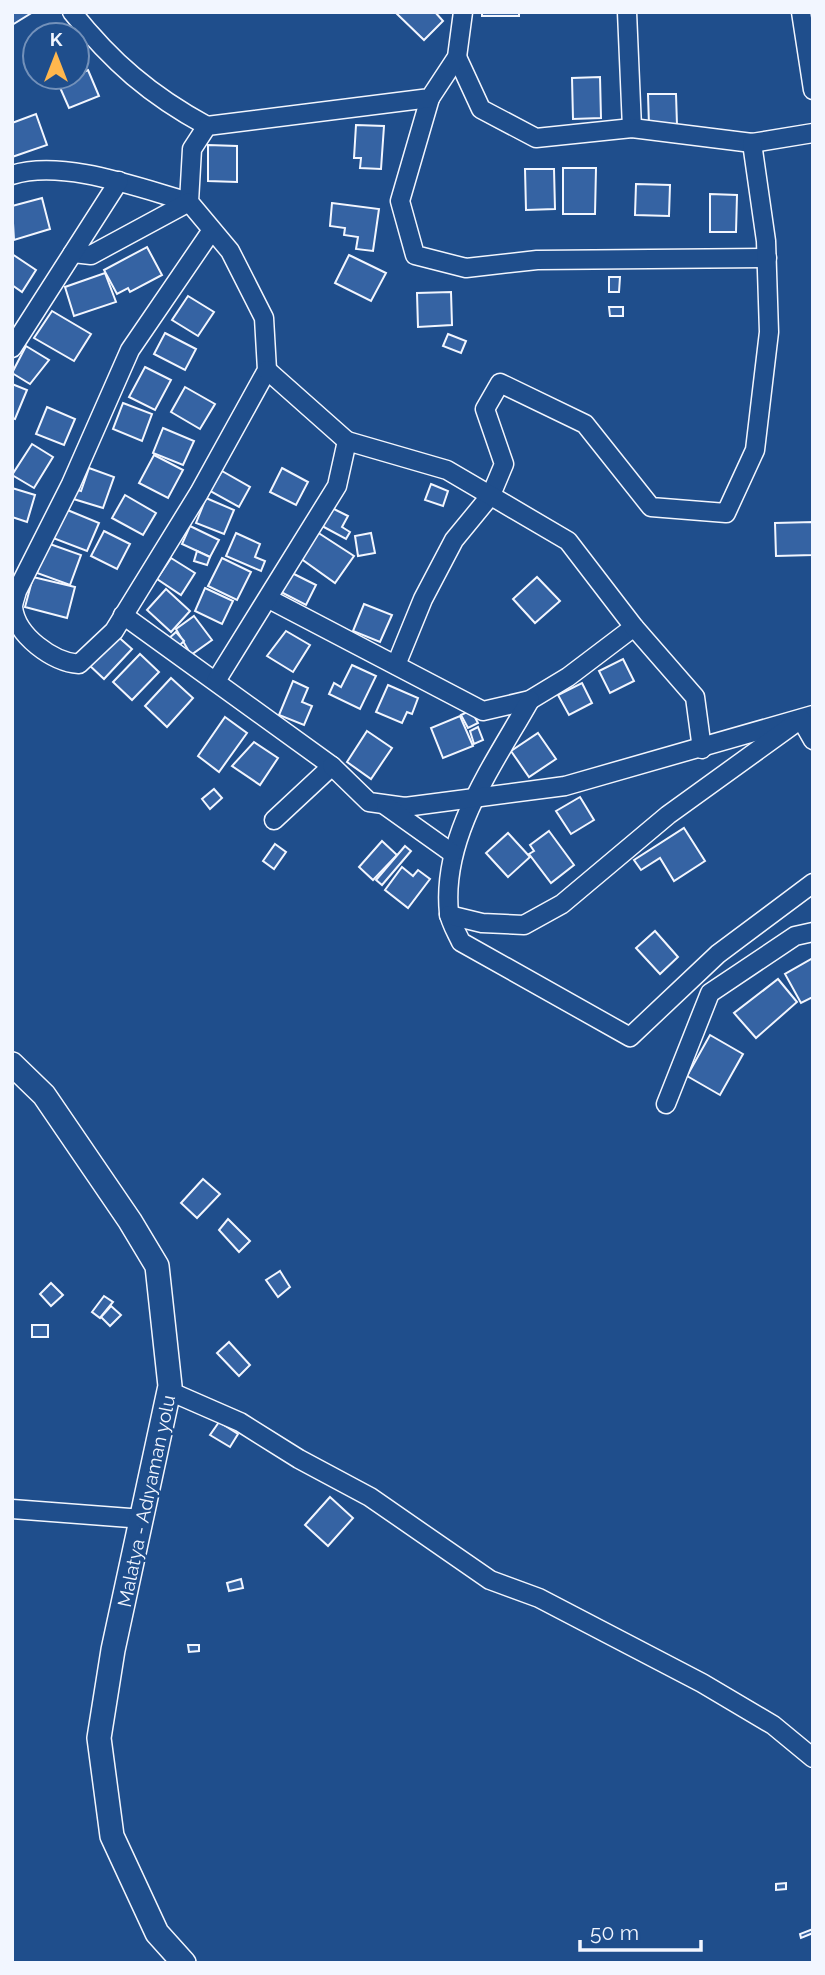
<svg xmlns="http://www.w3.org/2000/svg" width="825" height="1975" font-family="Raleway,sans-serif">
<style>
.building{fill:#3563a3;stroke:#f2f6ff;stroke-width:2}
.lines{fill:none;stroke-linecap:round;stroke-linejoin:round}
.minor-casing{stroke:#f2f6ff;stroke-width:21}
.major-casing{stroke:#f2f6ff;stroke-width:26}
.minor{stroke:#1f4e8c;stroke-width:18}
.major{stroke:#1f4e8c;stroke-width:23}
.labels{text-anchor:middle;stroke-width:5;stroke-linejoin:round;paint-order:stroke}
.street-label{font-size:19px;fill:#f2f6ff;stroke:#1f4e8c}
</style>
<rect width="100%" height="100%" fill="#1f4e8c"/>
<!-- building -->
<g class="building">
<polygon points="12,12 33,12 12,25"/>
<polygon points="395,12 435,12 443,21 424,40"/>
<rect x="482" y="12" width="37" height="4"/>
<polygon points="88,70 99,96 69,108 58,83"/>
<polygon points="42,77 60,77 50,85"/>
<polygon points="600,77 601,118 573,119 572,78"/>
<polygon points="648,94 676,94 677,125 649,126"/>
<polygon points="36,114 47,145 12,157 12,123"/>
<polygon points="356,125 384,126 381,169 360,168 361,158 354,158"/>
<polygon points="208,145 237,146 237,182 208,181"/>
<polygon points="563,168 596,168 595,214 563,214"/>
<polygon points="525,169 554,169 555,209 526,210"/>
<polygon points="636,184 670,185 669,216 635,215"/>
<polygon points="710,194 737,195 736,232 710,232"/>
<polygon points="42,198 50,229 14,240 12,206"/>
<polygon points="332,203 379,209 373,251 356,249 358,237 344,235 345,228 330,226"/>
<polygon points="147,247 162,275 130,292 128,288 117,294 104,270"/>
<polygon points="12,254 36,270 22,292 12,285"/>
<polygon points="349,255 386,273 371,301 335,283"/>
<polygon points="105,273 116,302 74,316 65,287"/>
<polygon points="609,277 620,277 619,292 609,292"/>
<polygon points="451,292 452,325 418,327 417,293"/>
<polygon points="188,296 214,312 198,336 172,320"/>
<polygon points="609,307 623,307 623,316 610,316"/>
<polygon points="52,311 91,334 74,361 34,338"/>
<polygon points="165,333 196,349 185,370 154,354"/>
<polygon points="448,334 466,341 461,353 443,346"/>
<polygon points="26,346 49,360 30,384 12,373"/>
<polygon points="145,367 171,380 155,410 129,397"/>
<polygon points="12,384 27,390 15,419 12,418"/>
<polygon points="185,387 215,404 200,429 171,412"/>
<polygon points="123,403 152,414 142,441 113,429"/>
<polygon points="47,407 75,419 64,445 36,434"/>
<polygon points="163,428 194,441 183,465 153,453"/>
<polygon points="32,444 53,457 34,488 12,475"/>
<polygon points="154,455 183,470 168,498 139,483"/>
<polygon points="89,468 114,477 103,508 67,497 71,488 81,491"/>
<polygon points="282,468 308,482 296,505 270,492"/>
<polygon points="222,471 250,487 239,507 210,491"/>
<polygon points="431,484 448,491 443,506 425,500"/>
<polygon points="12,488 35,495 27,522 12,517"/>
<polygon points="125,495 156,513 143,535 112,518"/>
<polygon points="206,498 234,510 224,534 196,523"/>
<polygon points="332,508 348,516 342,527 350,532 346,539 322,526"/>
<polygon points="65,509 99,523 87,551 53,538"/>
<polygon points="813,522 813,555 776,556 775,523"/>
<polygon points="190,526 219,540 210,557 182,544"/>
<polygon points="104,531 130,544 117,569 91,556"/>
<polygon points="317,532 354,556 335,583 300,558"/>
<polygon points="236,533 260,544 255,557 265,561 261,571 226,556"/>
<polygon points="371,533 375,553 358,556 355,536"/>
<polygon points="47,543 81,555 70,585 37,573"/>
<polygon points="197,551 210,557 207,565 194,561"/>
<polygon points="171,558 195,573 181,595 157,579"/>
<polygon points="222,558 251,572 237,600 208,586"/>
<polygon points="292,573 316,585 306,605 281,592"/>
<polygon points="33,577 75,587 67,618 25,607"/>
<polygon points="537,577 560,601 535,623 513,599"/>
<polygon points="205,588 233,601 222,624 195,611"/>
<polygon points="166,589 190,611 171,632 147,610"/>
<polygon points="364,604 392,615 380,642 353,631"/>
<polygon points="194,616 212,640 191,655 176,629"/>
<polygon points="286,631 310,645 293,672 267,656"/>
<polygon points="176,632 184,641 176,649 167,640"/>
<polygon points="115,634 132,649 104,679 88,664"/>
<polygon points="140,654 159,672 132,700 113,682"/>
<polygon points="623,659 634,681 610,693 599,671"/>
<polygon points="352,665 376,676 360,709 329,694 334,683 341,687"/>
<polygon points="171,678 193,698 167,727 145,706"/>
<polygon points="293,681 308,688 302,702 312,706 304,725 279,715"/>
<polygon points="582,683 592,703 569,715 558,695"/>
<polygon points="388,685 418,698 412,714 407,712 402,723 376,712"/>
<polygon points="471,710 478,723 468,728 461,715"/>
<polygon points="460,716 473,746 443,758 431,728"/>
<polygon points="225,717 247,733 219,772 198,756"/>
<polygon points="478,727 483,740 474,744 470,731"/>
<polygon points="367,731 392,748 371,779 347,762"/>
<polygon points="538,733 556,759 529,777 511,751"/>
<polygon points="254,742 278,758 260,785 232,766"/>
<polygon points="214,789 222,798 210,809 202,799"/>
<polygon points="580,797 594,820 571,834 556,811"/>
<polygon points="684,828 705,861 674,881 660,858 641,870 634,860"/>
<polygon points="549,831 574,865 551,883 529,854 534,851 530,845"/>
<polygon points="508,833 530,857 508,877 486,853"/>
<polygon points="382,841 397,855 373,880 359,867"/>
<polygon points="275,844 286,852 274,869 263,861"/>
<polygon points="405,846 411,851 382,885 376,880"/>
<polygon points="402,867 413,876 418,870 430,879 408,908 385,890"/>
<polygon points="655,931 678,957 660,974 636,948"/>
<polygon points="813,958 813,997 801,1003 785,974"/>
<polygon points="778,979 797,1002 756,1038 734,1013"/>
<polygon points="710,1035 743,1054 720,1095 687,1076"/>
<polygon points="203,1179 220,1194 197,1218 181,1203"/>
<polygon points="228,1219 250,1241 239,1252 219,1230"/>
<polygon points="280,1271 290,1287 278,1297 266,1280"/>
<polygon points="51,1283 63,1295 51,1306 40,1294"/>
<polygon points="104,1296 113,1302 100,1318 92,1312"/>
<polygon points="111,1306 121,1315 110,1326 101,1317"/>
<rect x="32" y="1325" width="16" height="12"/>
<polygon points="229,1342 250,1365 239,1376 217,1353"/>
<polygon points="219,1422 238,1434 230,1447 210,1435"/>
<polygon points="330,1497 353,1518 328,1546 305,1525"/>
<polygon points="241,1579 243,1588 229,1591 227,1583"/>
<polygon points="188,1645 199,1645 199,1651 189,1652"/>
<polygon points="786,1883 786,1889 776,1890 776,1884"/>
<polygon points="813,1929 813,1933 801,1938 800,1934"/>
</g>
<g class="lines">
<!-- minor casing -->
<g class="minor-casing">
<g id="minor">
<path d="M 72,12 C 112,62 150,95 207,126"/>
<polyline points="627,12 632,128"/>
<polyline points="801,12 813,90"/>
<polyline points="457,57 481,109 536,138 632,128 752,143 813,133"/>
<polyline points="430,98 400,201 415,255 466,268 537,260 767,258"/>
<path d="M 12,175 C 63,159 139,188 189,202"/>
<path d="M 212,230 L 130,350 L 71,484 L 17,591 C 16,595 13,603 13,607 C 16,636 53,662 79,664 L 114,631 L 199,493 L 267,370 L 264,318 L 230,251 L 189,202 L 192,149 L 207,126 L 430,98 L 457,57 L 463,12"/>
<polyline points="73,253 91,255 189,202"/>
<polyline points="12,348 119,181"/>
<polyline points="267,370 347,441"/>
<polyline points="269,599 483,711 530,700 568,677 634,627"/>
<polyline points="123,615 332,766 274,820"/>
<polyline points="396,665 423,599 454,540 491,495 504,464 485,409 500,383 585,424 651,507 726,513 755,450 769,332 766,241 752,143"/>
<polyline points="216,681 337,486 347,441 447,470 568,541 634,627 695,697 702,749"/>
<path d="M 530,700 C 494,764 441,836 449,913 C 450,922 457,933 461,942 L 630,1037 L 718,954 L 813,883"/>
<polyline points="332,766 369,802 405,807 565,786 813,715"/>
<polyline points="386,806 452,853"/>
<polyline points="449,915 482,923 524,925 562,904 668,815 801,719 813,740"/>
<polyline points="666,1104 710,993 795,936 813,932"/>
<polyline points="169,1391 240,1422 299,1459 370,1497 490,1580 539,1598 702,1683 773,1725 813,1758"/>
<polyline points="12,1509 143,1519"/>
</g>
</g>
<!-- major casing -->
<g class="major-casing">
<polyline id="major" points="12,1064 44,1095 130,1221 157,1266 170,1386 113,1650 99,1738 112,1836 157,1933 184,1963"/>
</g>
<!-- minor -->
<use href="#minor" class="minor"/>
<!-- major -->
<use href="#major" class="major"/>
</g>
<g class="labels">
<!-- street labels -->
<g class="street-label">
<text transform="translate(146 1501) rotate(-78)" y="7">Malatya - Adıyaman yolu</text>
</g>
</g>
<!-- border -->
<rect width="825" height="1975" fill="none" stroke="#f2f6ff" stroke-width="28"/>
<!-- north arrow -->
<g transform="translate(56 56)"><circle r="33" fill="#1f4e8c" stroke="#7391ba" stroke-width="2"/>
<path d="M0-5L12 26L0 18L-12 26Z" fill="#ffb74d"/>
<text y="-10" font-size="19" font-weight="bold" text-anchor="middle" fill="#f2f6ff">K</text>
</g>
<!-- scale -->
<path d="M580 1940v10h121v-10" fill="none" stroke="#f2f6ff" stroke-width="3.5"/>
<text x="590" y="1940" font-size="21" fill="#f2f6ff" stroke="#1f4e8c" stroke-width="5" paint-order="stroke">50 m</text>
</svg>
